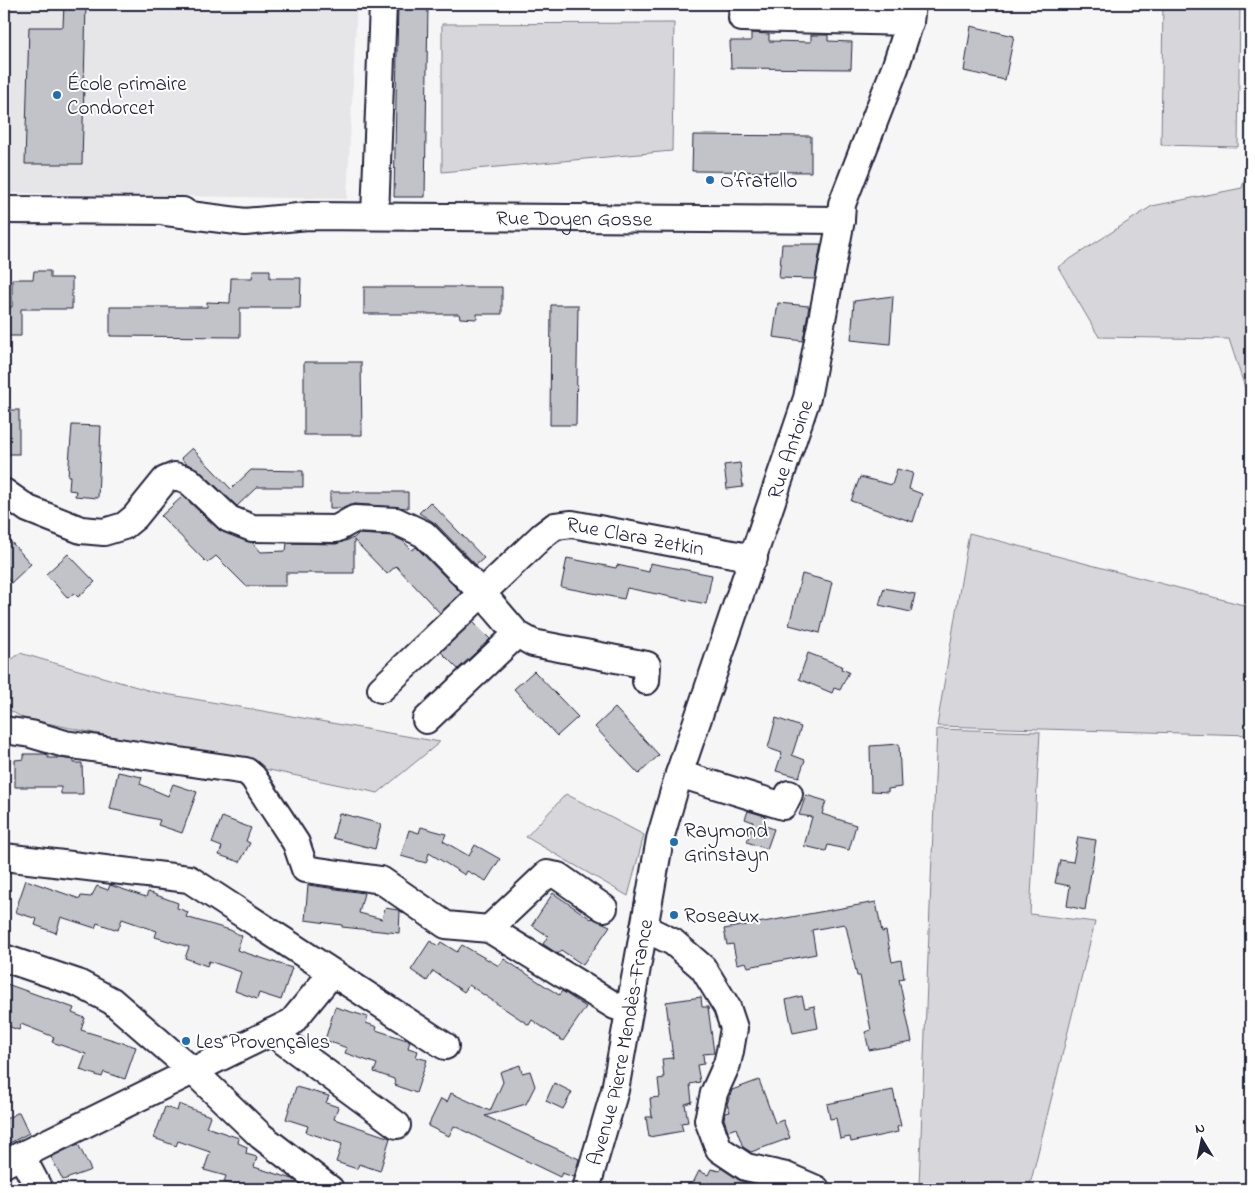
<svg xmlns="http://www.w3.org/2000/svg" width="1255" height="1193" font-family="'Indie Flower',sans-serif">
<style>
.built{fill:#e6e6e9}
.green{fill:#d7d7db;stroke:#7c7c8b}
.building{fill:#c2c2c9;stroke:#22223b}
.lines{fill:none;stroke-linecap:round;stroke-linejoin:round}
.minor-casing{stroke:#22223b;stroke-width:30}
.minor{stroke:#fff;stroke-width:26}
.poi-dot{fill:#1f6fb2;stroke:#fff;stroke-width:2}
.labels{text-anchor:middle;stroke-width:4;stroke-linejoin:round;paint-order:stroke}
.poi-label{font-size:21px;fill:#22223b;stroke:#fff;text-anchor:start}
.street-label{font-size:21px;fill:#22223b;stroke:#fff}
</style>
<rect width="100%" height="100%" fill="#f6f6f7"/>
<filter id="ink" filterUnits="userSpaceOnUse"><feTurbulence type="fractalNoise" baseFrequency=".02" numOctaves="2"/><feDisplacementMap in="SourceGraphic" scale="10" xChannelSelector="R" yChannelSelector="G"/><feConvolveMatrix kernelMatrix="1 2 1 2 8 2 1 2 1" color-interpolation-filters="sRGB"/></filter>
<g filter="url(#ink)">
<!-- built -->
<polygon class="built" points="4,4 357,4 347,199 7,193 9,124 4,124"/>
<!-- green -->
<g class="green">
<polygon points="1163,4 1240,4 1238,147 1161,145"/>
<polygon points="674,23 672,151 442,172 442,24"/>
<polygon points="1251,144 1251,406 1229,339 1099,337 1058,267 1152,206 1242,188 1251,155"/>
<polygon points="969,533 1251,607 1251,735 937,726"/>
<polygon points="20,653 154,692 440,742 378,793 23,718 4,707 4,666"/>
<polygon points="937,729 1040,732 1030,914 1095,922 1029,1189 917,1189 919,1186"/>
<polygon points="566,794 644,835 628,896 526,837"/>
</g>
<!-- building -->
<g class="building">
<polygon points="64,4 86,4 82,164 25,164 29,27 63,27"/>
<polygon points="398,4 428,4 425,197 394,197"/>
<polygon points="971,26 1014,36 1005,80 964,71"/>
<polygon points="751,33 769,34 769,41 811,42 811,35 828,35 828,41 852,42 851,69 731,68 730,41 751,41"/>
<polygon points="693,135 811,136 811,172 692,171"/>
<polygon points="782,244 821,244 815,279 779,278"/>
<polygon points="253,270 270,270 270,278 301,278 300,308 240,308 240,337 110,336 110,307 207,307 207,302 230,303 231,278 252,278"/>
<polygon points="34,271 50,271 50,278 72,278 72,309 21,309 21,336 4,336 4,307 12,307 12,279 33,279"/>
<polygon points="364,287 502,287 502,314 477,314 477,319 460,318 459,314 364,314"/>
<polygon points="893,296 890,344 851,340 854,301"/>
<polygon points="778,303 809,306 803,341 773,337"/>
<polygon points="551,305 578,305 576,425 550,425"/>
<polygon points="304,362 361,362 362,435 304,435"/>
<rect x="4" y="410" width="15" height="44"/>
<polygon points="72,425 101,426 98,498 75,496 76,491 69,490 70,476 68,476"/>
<polygon points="192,448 231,489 251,470 303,471 303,487 257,487 237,506 198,469 185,463 181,458"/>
<polygon points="740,463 743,487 727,489 724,465"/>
<polygon points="897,469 913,473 909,489 922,494 913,522 851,501 860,477 892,485"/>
<polygon points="354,490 356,492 408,492 408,508 355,504 343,508 330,508 330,492 354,492"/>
<polygon points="183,496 219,530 253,543 261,552 286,551 287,543 336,544 354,538 358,534 392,536 403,541 412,550 416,547 461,593 440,613 396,566 387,574 354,540 354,573 286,573 286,586 246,586 216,556 207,563 161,516"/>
<polygon points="430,502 484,558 476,565 435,523 419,513"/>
<polygon points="4,534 31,564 11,583 4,575"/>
<polygon points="68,554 95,582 78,597 74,593 68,598 46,574"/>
<polygon points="567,558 616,568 617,565 649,572 650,563 712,575 706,604 627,588 624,599 561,587"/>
<polygon points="802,574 832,582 820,633 789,625"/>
<polygon points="884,588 915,594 911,612 879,605"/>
<polygon points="473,622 490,639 458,669 441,652"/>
<polygon points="808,653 842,666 841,669 849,672 840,690 834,688 832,693 799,679"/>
<polygon points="534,671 578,717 557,736 514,689"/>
<polygon points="615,708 659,755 639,774 595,727"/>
<polygon points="776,718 801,727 792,755 805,760 799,777 776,771 782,753 768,748"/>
<polygon points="899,744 901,787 888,789 888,792 871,791 870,746"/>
<polygon points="24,754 45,754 48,755 48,758 60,758 74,760 74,763 82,763 83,794 61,794 61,787 15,787 15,760 24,759"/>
<polygon points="118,772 142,777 140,784 168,796 173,784 197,792 182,833 158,825 160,820 110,809"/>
<polygon points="806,795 826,801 822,814 856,825 849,850 828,845 826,851 804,846 812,817 799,815"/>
<polygon points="748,811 765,816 763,825 774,829 767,849 747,842 753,822 745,819"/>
<polygon points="339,813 381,824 375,849 333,838"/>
<polygon points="222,817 251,828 246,841 250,843 240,862 219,855 222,847 212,843"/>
<polygon points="421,827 446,834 443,841 469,856 475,845 500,859 486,881 467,871 465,875 429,853 426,863 401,856 409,830 419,833"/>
<polygon points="1078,837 1096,840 1085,910 1067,906 1070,886 1055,883 1060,860 1073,862"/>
<polygon points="26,880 80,899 81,896 91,897 97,886 108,890 110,885 146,897 148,892 178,903 177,908 188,912 186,917 230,930 242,936 237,950 292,968 281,1000 259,993 257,999 235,991 241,972 209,961 207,966 185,958 189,947 155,937 157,931 122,919 118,930 97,923 95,928 61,917 56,933 35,925 37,919 15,912"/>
<polygon points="308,885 364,893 359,913 382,919 385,908 398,910 400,911 399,933 342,927 342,925 305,920"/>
<polygon points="553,893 591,919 592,918 610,926 583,965 561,950 558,954 543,944 548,936 532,925"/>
<polygon points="876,902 882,932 886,931 892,962 901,960 904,978 899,979 912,1042 869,1050 865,1032 871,1030 860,976 857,976 846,926 844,924 812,930 816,954 748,967 746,962 737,964 733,944 727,945 724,929"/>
<polygon points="430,941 438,946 441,942 457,952 462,945 499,966 504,959 559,995 562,991 586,1007 563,1041 532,1020 529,1025 469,985 464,992 433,971 427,981 411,970"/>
<polygon points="4,983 74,1008 72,1013 85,1018 81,1030 136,1047 125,1079 104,1072 102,1077 80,1070 86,1054 52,1042 54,1037 21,1024 19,1030 4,1025"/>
<polygon points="802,996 805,1008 814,1006 818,1028 793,1033 786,1000"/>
<polygon points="701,997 702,1007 708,1007 714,1053 703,1054 704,1064 697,1065 700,1082 690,1084 692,1102 685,1104 688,1122 681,1123 683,1131 649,1137 646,1117 652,1117 650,1098 660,1097 658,1079 664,1078 662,1059 673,1058 666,1002"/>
<polygon points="335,1007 368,1017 366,1023 377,1027 376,1030 410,1041 408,1048 418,1051 416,1057 427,1060 416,1093 395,1085 394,1079 374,1072 377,1064 345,1053 347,1048 325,1040"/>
<polygon points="520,1065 522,1073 530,1071 535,1086 526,1104 485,1116 579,1159 574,1177 562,1173 560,1177 454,1126 449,1136 428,1126 441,1099 447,1102 451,1093 490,1111 503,1082 500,1072"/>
<polygon points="759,1080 775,1123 783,1120 790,1138 751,1152 743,1147 736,1128 728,1131 724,1119 725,1113 730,1112 727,1104 732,1090"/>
<polygon points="554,1083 572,1092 563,1109 546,1101"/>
<polygon points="296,1087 329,1096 326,1103 338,1107 334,1119 390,1138 380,1171 359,1164 357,1169 336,1162 342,1144 306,1132 308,1126 286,1119"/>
<polygon points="893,1090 901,1126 897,1127 898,1132 851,1142 850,1137 840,1139 836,1118 830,1119 827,1104"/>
<polygon points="179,1104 210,1116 206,1127 239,1138 238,1143 247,1147 246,1154 257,1157 254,1167 293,1179 306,1189 248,1189 224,1182 226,1176 204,1170 210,1152 178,1141 176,1146 154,1138 165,1107 177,1111"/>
<polygon points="19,1112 29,1133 4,1146 4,1120"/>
<polygon points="78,1144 91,1170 63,1180 51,1157"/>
<polygon points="721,1168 742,1182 775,1189 690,1189 699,1171 708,1175 711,1169 719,1171"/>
</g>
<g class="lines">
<!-- minor casing -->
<g class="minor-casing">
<g id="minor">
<polyline points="743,4 742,18 910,22"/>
<polyline points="4,210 183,211"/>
<path id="s1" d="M 166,212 L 245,222 L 308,216 L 841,220"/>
<polyline points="375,216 383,4"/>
<polyline points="4,492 28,509 81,530 104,532 124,526 135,517 165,480 175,476 188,480 229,519 252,528 336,529 354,519 396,521 424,534 482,593 517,634 533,643 647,665 646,681"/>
<path id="s2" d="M 381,689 L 542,536 L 555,526 L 572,524 L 754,558"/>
<polyline points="426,720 517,634"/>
<polyline points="4,730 31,734 65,744 246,771 253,777 296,843 305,869 381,880 446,925 489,929 615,1006 629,1010"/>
<polyline points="679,774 783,806 789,794"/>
<polyline points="4,857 189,879 445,1046"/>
<polyline points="644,928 673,942 703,968 727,1007 734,1028 730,1051 727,1064 714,1093 708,1120 719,1149 746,1167 786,1176 816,1189"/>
<polyline points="489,929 547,874 558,876 604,908"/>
<polyline points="4,958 78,983 112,1001 193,1071 261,1136 330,1189"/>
<polyline points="271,1032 397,1125"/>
<polyline points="21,1155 39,1189"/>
<polyline points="4,1164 292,1022 332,973"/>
<path id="s3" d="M 586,1189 L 615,1090 L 660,839 L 679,774 L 807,398 L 841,220 L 842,204 L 895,68 L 910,22 L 912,4"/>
</g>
</g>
<!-- minor -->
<use href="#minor" class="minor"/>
</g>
</g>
<!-- markers -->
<g class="poi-dot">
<circle cx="57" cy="95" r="5"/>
<circle cx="710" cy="180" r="5"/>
<circle cx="674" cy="842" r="5"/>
<circle cx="674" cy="915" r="5"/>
<circle cx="186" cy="1041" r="5"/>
</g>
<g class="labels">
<!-- poi labels -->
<g class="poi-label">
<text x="67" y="90">École primaire<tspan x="67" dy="24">Condorcet</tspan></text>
<text x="720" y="187">O’fratello</text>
<text x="684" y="837">Raymond<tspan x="684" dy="24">Grinstayn</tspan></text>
<text x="684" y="922">Roseaux</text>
<text x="196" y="1048">Les Provençales</text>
</g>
<!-- street labels -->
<g class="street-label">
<text dy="7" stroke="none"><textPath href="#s1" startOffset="409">Rue Doyen Gosse</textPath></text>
<text dy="7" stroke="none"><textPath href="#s3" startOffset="769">Rue Antoine</textPath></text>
<text dy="7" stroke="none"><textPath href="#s2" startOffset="320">Rue Clara Zetkin</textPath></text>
<text dy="7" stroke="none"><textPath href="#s3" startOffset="151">Avenue Pierre Mendès-France</textPath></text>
</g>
</g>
<!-- margin -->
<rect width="1255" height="1193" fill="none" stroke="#fff" stroke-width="20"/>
<rect x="10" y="10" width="1235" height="1173" fill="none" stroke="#22223b" stroke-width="2" filter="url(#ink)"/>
<!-- north arrow -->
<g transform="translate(1202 1140) rotate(350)" stroke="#ffffff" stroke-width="4" paint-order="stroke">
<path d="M0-4L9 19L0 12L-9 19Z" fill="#22223b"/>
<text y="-8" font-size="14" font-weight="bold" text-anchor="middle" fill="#22223b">N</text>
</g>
</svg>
